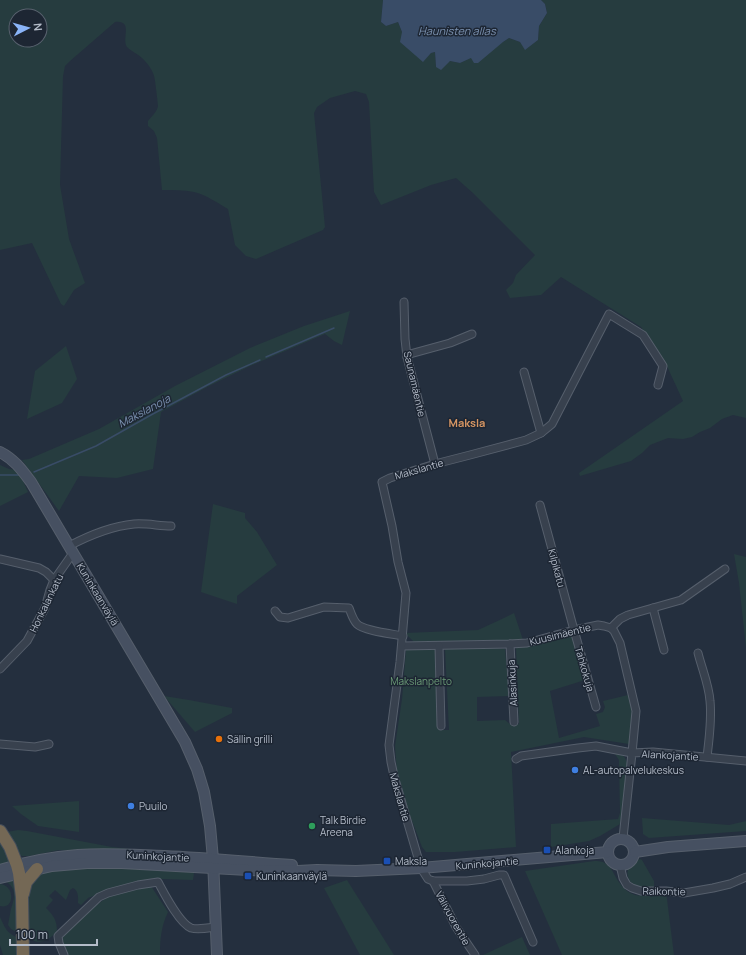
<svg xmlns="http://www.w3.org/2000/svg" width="746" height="955" font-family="Manrope,sans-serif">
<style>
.green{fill:#263c3f;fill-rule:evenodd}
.water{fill:#394c67}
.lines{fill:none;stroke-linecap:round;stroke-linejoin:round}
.stream{stroke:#394c67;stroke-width:1.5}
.street-casing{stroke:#565f6c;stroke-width:9}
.secondary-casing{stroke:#565f6c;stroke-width:12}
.highway-casing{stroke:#434c59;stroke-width:14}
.street{stroke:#38414e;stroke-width:7}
.secondary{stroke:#465061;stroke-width:10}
.highway{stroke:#746855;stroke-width:12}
.food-dot{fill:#e8710a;stroke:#1d2633;stroke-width:1.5}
.shop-dot{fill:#3f7fe0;stroke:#1d2633;stroke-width:1.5}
.leisure-dot{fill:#2e9e5b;stroke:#1d2633;stroke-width:1.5}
.transit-dot{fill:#1a4fb4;stroke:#1d2633;stroke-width:1.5}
.labels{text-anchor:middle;stroke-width:3;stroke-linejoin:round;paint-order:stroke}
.street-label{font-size:10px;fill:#b4bcc9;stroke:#1d2633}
.park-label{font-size:10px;fill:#6b9a76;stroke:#1d2633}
.poi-label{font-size:10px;fill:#b4bcc9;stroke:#1d2633;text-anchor:start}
.water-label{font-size:11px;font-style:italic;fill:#7c92b1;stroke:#1d2633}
.neighbourhood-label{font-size:11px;font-weight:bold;fill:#d59563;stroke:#1d2633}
</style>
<rect width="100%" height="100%" fill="#242f3e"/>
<!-- green -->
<g class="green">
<path d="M 0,0 L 383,0 L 381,22 L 386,26 L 398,22 L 402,32 L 423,61 L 431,53 L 435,52 L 436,67 L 450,61 L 460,63 L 503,42 L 509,38 L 520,42 L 526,49 L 538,40 L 539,26 L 547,13 L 545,4 L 541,0 L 746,0 L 746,418 L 733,415 L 722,419 L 710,428 L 700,432 L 692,437 L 683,439 L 668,438 L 650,445 L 642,453 L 631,461 L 580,476 L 579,473 L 683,401 L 666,364 L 641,327 L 561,277 L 541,295 L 510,298 L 506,290 L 513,283 L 516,275 L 535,255 L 473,193 L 456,178 L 431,185 L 381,205 L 374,192 L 369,102 L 366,94 L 355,91 L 330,98 L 317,107 L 314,113 L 325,227 L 323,230 L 256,259 L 246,256 L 235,245 L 228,209 C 218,203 206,195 194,192 C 184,190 172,190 162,190 L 157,138 L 154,131 L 148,126 L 148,121 C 151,117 157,112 158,106 C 158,104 155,78 154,76 C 153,71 148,64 144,60 C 140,55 132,52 127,47 C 121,39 134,20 115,22 L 70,61 L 65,66 L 63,76 L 60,185 L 69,239 L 85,283 L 74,290 L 64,306 L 61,304 L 32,243 L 0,250 ZM 16,16 L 40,16 L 40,40 L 16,40 Z"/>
<polygon points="350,311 342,345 334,341 325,334 250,366 209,386 161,412 153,469 117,478 79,476 59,511 22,460 29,459 99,429 175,386 250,348 304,326"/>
<polygon points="66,346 77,379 62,403 27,419 35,371"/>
<polygon points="0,465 9,469 18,470 28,492 0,506"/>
<polygon points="213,504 245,513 245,518 257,532 277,565 237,596 237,604 201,592"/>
<polygon points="734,554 746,557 746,648 739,583"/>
<polygon points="514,613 523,640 414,642 405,633 478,630 504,618"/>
<polygon points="571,634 585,680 550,691 559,738 600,726 596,714 603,712 605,707 603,701 628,695 634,711 629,744 584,737 511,752 516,847 455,852 426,852 422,847 409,813 397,772 396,760 395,746 402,699 406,650 436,649 440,730 449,730 445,649 490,648 505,649 509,696 477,697 477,721 505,720 511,725 519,724 516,648"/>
<polygon points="164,696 189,700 232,708 232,713 195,732"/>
<path d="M 616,753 C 623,754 626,757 627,764 L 625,793 L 620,824 L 600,836 L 589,841 L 551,847 L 551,824 L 618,819 L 620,813 L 619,764 L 619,760 L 615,754 Z"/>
<polygon points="79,801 79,832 38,826 21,814 12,806"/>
<polygon points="642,818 729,825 746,821 746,831 649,838 643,834"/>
<polygon points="18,830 27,831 112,847 148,851 93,852 59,850 29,856 22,856 16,851 7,832"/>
<polygon points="0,839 9,859 8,863 0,866"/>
<path d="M 640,859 L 642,860 L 654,881 L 654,886 L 653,887 C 647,887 641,888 636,886 C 629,883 625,874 629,867 C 632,863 636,861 640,859 Z"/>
<path d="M 594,861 C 598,861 603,861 606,864 C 610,866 612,870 614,874 C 619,883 625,892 635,895 C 642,897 647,892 653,891 C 657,890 662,891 666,891 L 674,955 L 562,955 L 525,871 Z"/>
<path d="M 98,865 L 192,871 L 194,873 L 193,880 L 163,879 L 153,880 L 109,890 L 88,898 L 81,905 L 78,903 C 78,898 79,891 73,888 L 70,890 L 66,900 L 55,890 L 49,896 L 53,900 L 46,908 C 53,915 57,920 57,931 C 50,940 36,948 28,935 C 28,927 25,896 28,891 C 32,880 40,874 50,871 Z"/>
<path d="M 15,878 L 20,934 L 11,929 L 8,925 C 9,919 10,914 11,909 C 15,897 17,888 5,881 Z"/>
<polygon points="347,880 394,955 360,955 324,888"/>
<path d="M 0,884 C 15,885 15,910 0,906 Z"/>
<path d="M 151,886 L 168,912 C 161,927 160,939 160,955 L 66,955 L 62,946 L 62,940 L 65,933 L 91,909 L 109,896 Z"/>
<path d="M 0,917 C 6,930 7,933 20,939 L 20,955 L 3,955 L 0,945 Z"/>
<polygon points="522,937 530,955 483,955"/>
</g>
<!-- water -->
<polygon class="water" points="383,0 541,0 545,4 547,13 539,26 538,40 525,50 520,42 509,38 503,42 478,63 474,63 471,58 460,63 450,61 441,70 436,67 435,52 431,53 423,62 400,42 402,32 398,22 386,26 381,22"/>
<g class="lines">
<!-- stream -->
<g class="stream">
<polyline points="266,357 334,328"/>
<polyline points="34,472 96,446 151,415 226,375 260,360"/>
<polyline points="0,475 19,475"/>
</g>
<!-- street casing -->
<g class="street-casing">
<g id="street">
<polyline points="404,302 405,339 407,357 435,464"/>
<polyline points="407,357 410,354 450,343 472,334"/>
<polyline points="524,372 541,433"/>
<polyline points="540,505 574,630 596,707"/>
<path d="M 69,546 C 88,536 113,526 134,524 C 147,523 159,526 171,526"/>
<polyline points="0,559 39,568 46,572 54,580"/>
<polyline points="653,608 664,650"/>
<path d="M 275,611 L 280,617 L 288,618 L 324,607 L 349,608 C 351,613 353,620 357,624 C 364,631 393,634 403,636"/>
<polyline points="611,628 620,619 628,615 681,600 725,569"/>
<polyline points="510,644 514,722"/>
<polyline points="402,646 510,644 527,643 574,630 598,625 604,626 611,628 614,631 620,643 636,711 632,753 596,746 578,748 521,756 516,759"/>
<polyline points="439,646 441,726"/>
<path d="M 698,653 C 702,669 709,685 710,701 C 712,720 709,739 707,757"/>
<polyline points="0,669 27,641 45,608 50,590 54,580 73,553"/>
<polyline points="0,744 35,747 49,744"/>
<polyline points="623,838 632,753 653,752 746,761"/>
<polyline points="620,865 623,878 627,885 632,888 641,891 666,891 684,893 713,888 730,884 746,877"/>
<polyline points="433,881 456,927 475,955"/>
<polyline points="533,942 504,875 499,875 484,879 467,881 433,881 428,879 421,868 394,776 391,762 389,745 400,662 406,593 398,562 392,526 382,482 390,478 435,464 470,455 526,440 541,433 552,424 609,314 643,335 663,366 658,385"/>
<path d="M 64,955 L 59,943 L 58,936 L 99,897 L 108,893 L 138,885 L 158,882 C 164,893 179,923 191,928 C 198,930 208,928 216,927"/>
</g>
</g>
<!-- secondary casing -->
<g class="secondary-casing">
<g id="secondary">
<path d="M 0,452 C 14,459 22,470 31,482 L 185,742 L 197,769 L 201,782 L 204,792 L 210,826 L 213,859 L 217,955"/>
<circle cx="621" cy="852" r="13"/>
<polyline points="635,852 668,847 746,841"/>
<path d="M 0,870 C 25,862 51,857 78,855 C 107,853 135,855 164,856 C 206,858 249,862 292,865"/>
<polyline points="0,878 52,866 87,863 122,863 248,870 298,871 317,870 356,871 421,868 608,852"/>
</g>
</g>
<!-- highway casing -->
<g class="highway-casing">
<g id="highway">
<polyline points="0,831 10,847 17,865 19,873 22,897 23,955"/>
<polyline points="23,894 26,882 37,869"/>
</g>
</g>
<!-- street -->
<use href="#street" class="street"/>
<!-- secondary -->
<use href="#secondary" class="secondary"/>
<!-- highway -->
<use href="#highway" class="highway"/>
</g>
<!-- markers -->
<circle class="food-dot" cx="219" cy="739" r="4"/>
<g class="shop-dot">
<circle cx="575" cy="770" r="4"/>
<circle cx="131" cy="806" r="4"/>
</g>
<circle class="leisure-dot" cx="312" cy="826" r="4"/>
<g class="transit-dot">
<rect x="543" y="846" width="8" height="8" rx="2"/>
<rect x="383" y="857" width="8" height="8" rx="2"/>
<rect x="244" y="872" width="8" height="8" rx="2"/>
</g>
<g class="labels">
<!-- street labels -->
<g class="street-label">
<text transform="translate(415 384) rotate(77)" y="4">Saunamäentie</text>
<text transform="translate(419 469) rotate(-16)" y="4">Makslantie</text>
<text transform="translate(557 568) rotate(75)" y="4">Kilpikatu</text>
<text transform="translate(98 594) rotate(59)" y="4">Kuninkaanväylä</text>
<text transform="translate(46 603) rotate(-64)" y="4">Honkalankatu</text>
<text transform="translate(560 634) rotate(-14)" y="4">Kuusimäentie</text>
<text transform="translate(585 669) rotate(74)" y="4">Tahkokuja</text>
<text transform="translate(512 683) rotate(-93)" y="4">Alasinkuja</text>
<text transform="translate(670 755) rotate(3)" y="4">Alankojantie</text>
<text transform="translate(400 797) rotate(74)" y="4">Makslantie</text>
<text transform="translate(158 856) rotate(3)" y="4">Kuninkojantie</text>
<text transform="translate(487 863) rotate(-5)" y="4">Kuninkojantie</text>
<text transform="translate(664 891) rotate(1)" y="4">Raikontie</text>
<text transform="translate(453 918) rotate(61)" y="4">Välivuorentie</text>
</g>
<!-- park labels -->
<g class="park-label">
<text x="421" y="685">Makslanpelto</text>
</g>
<!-- poi labels -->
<g class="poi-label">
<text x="227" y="743">Sällin grilli</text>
<text x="583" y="774">AL-autopalvelukeskus</text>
<text x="139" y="810">Puuilo</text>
<text x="320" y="824">Talk Birdie<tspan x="320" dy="12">Areena</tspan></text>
<text x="555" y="854">Alankoja</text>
<text x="395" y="865">Maksla</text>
<text x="256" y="880">Kuninkaanväylä</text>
</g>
<!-- water labels -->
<g class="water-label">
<text x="457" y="35">Haunisten allas</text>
<text transform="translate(144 411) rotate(-28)" y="4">Makslanoja</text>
</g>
<!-- neighbourhood labels -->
<g class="neighbourhood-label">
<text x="467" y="427">Maksla</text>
</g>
</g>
<!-- north arrow -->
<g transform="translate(28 28) rotate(84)"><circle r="19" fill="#1d2633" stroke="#59626f"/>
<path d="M0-3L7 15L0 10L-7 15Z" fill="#8ab4f8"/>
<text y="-6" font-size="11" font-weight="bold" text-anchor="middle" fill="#b4bcc9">N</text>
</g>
<!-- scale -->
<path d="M10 939v6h87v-6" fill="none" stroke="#b4bcc9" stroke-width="2"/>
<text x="16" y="939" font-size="12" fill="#b4bcc9" stroke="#1d2633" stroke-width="3" paint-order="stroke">100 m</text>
</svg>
